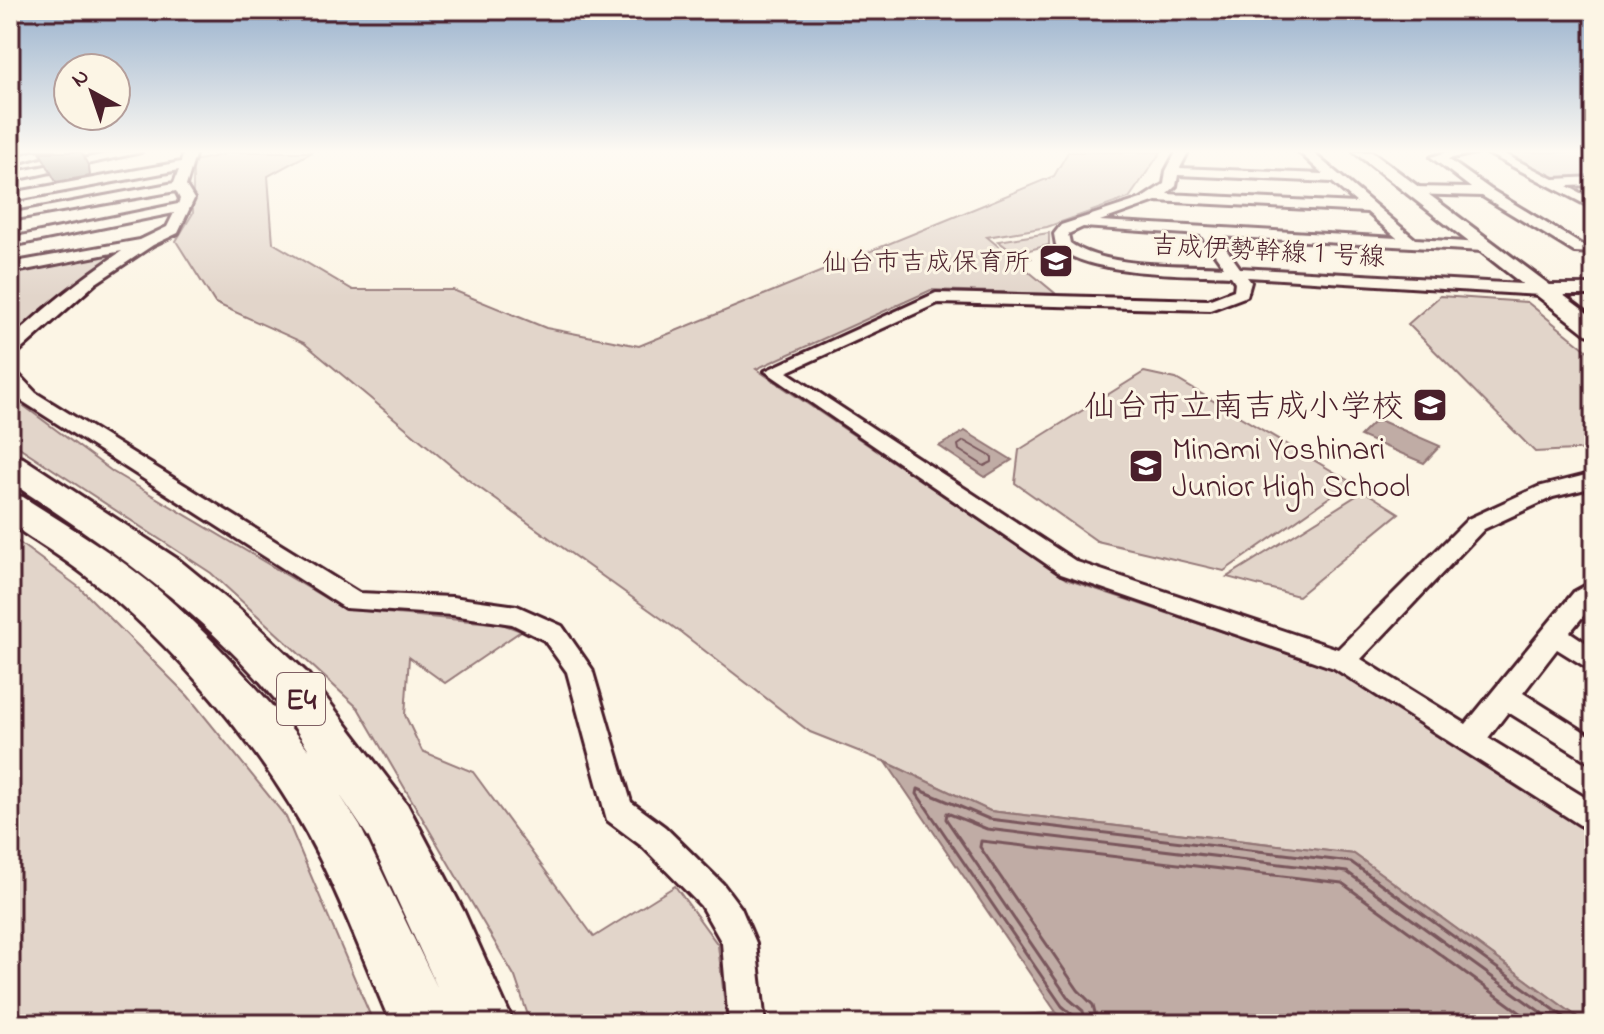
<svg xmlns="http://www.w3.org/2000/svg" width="1604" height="1034" font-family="'Indie Flower','Klee One',sans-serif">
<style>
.green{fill:#e2d5ca;stroke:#967a7a;stroke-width:2}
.water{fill:#c0aca5;stroke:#917474;stroke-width:2}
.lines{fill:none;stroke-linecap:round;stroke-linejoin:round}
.shore-far1{stroke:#79575c;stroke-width:2}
.shore{stroke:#79575c;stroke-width:3}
.street-casing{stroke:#4a1f2b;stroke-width:6}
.secondary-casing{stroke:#4a1f2b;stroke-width:6}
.highway-casing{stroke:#4a1f2b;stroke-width:6}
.street{fill:#fcf5e5;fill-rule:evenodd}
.secondary{fill:#fcf5e5;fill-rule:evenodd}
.highway{fill:#fcf5e5;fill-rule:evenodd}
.shaded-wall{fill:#918680;stroke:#4a1f2b;stroke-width:2}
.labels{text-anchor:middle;stroke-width:6;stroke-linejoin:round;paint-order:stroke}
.far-street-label{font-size:26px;fill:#4a1f2b;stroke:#fcf5e5}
.far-poi-label{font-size:26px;fill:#4a1f2b;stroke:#fcf5e5;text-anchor:end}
.shield{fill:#fcf5e5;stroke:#7f5f63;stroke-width:2}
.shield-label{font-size:30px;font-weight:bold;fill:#4a1f2b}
.poi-label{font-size:32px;fill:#4a1f2b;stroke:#fcf5e5;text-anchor:end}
</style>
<rect width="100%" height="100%" fill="#fcf5e5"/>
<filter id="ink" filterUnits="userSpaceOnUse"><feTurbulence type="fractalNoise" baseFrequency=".0125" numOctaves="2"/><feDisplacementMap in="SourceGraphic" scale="16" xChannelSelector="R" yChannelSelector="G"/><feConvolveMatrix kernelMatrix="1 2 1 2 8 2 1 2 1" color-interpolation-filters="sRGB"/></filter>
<g filter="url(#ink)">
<!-- green -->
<g class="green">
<polygon points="224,152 312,152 268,176 273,243 353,290 453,290 546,328 639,346 1054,176 1068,152 1161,152 1129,198 1047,227 987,237 1056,294 931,290 756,369 1066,579 1333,669 1594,834 1594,1024 1587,1024 1354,854 990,811 886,762 810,732 683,634 467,479 304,343 215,303 176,241 193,213 193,161 223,155"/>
<polygon points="1501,152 1594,152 1594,176 1554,178"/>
<polygon points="1049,233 1049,245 1025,251 1031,258 1022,259 998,241"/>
<polygon points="129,248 16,335 10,336 10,272"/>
<polygon points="1440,296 1527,302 1594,356 1594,449 1535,452 1408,324"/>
<polygon points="1144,372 1176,379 1351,482 1224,571 1097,541 1015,483 1019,450"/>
<polygon points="10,388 24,406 113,472 344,609 502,624 521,631 445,683 409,657 405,715 422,751 473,772 594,937 675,886 718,945 726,1015 721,1024 531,1024 515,977 358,708 211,573 10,441"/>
<polygon points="1364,491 1399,513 1298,596 1227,577"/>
<polygon points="10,536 80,588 188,696 286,817 374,1024 10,1024"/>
<polygon points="1056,1012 1072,1024 935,1024"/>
</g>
<!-- water -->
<g class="water">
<polygon points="1377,419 1440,446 1424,463 1360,436"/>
<polygon points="965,431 1012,460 985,477 939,446"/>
<polygon points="886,762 990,811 1354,854 1587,1024 1072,1024 1056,1012"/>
</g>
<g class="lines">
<!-- shore-far1 -->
<polygon class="shore-far1" points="964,441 992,457 992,462 984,466 959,450 958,445"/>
<!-- shore -->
<g class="shore">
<polyline points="1076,1024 1074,1016 1062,1006 917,794 918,789 989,819 1351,862 1574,1024"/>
<polyline points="1086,1024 1083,1011 1069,999 946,819 947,813 987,829 1347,872 1557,1024"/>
<polyline points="1098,1024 1093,1005 1078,990 980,847 981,841 1342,883 1536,1024"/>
</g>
<!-- street casing -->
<g class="street-casing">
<g id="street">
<polygon points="32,152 55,152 20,162 14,158"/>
<polygon points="117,152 141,152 10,181 10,173"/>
<path d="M 184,152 L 196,152 L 186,186 L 194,199 L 178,233 L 153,245 L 96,283 L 16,354 L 10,355 L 10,340 C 45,307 82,278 122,251 L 10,273 L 10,263 L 140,240 L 167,227 L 174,213 L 16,245 L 11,244 L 11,238 L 178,204 L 180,199 L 176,191 L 10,220 L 10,214 L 14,213 L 174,183 L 179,170 L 16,200 L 11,199 L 11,193 L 181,162 Z"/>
<path d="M 1176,152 L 1188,152 L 1180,168 L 1323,174 L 1299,152 L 1312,152 L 1415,239 L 1483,243 L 1490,247 L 1483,251 L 1217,236 L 1240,268 L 1541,285 L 1594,285 L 1594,295 L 1541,295 L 1247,277 L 1251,282 L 1247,296 L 1210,310 L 938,303 L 787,372 L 1077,562 L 1338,649 L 1468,519 L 1538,487 L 1594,473 L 1594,487 L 1553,497 L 1484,529 L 1361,659 L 1466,724 L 1574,592 L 1594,581 L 1594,603 L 1570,632 L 1594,648 L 1594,672 L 1557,649 L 1523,693 L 1594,738 L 1594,765 L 1508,712 L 1488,738 L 1594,803 L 1594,834 L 1334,668 L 1061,574 L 765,371 L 936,293 L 1208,300 L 1234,290 L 1235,282 L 1231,276 C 1189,274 1084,276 1056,245 L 1054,234 L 1061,225 L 1141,199 L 1164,184 L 1166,171 ZM 1178,175 L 1332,182 L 1357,203 L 1167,194 L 1176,186 ZM 1156,201 L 1367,212 L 1397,238 L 1100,221 ZM 1083,227 L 1201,235 L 1224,267 C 1180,264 1106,269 1070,243 L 1068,234 Z"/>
<polygon points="1447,152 1479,152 1448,159 1490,189 1582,245 1594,245 1594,253 1574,252 1482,196 1408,194 1408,188 1413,187 1471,188 1431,157"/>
<polygon points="1485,152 1500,152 1554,179 1594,177 1594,185 1567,186 1594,200 1594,209"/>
<polygon points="10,371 16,372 36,393 359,593 452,597 517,606 562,626 592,669 631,802 665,827 723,884 741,908 756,943 765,1024 729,1024 722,943 701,906 643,847 607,820 567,672 544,640 512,624 452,615 345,608 22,401 10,387"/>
</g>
</g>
<!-- secondary casing -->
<g class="secondary-casing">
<polygon id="secondary" points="1354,152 1372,152 1594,318 1594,336 1586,334"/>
</g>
<!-- highway casing -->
<g class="highway-casing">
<path id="highway" d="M 10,455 L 23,458 L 179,560 L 239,609 L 307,673 L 407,804 L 464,912 L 514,1024 L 391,1024 C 368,970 347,914 321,861 C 271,758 176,646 86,576 C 62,557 35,541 10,524 L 10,494 L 23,497 C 71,528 121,557 163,594 C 217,642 264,695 309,750 C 298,733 287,715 275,699 C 202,611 105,544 10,482 ZM 340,795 L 369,838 L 438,989 L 360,826 Z"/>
</g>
<!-- street -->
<use href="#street" class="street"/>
<!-- secondary -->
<use href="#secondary" class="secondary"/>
<!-- highway -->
<use href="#highway" class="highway"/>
</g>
<!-- shaded-wall -->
<polygon class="shaded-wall" points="40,152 81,152 89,167 90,176 56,182"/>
</g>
<!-- sky -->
<linearGradient id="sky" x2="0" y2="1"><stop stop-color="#98b1cd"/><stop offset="0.51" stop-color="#fefaf3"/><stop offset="1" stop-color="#fefaf3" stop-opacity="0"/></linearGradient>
<rect width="1604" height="297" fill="url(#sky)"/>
<!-- icons -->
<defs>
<g id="school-square" transform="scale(1.8)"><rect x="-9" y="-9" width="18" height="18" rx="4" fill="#4a1f2b" stroke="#fcf5e5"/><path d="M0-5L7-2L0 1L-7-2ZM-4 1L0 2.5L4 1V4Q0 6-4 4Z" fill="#fff"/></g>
</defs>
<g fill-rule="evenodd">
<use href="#school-square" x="1056" y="261"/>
<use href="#school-square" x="1430" y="405"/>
<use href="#school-square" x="1146" y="466"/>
</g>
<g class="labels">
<!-- far-street labels -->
<g class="far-street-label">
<text transform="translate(1268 250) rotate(3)" y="9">吉成伊勢幹線１号線</text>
</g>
<!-- far-poi labels -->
<g class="far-poi-label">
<text x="1030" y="270">仙台市吉成保育所</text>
</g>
<!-- shield labels -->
<rect class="shield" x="277" y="673" width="48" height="52" rx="6"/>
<g class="shield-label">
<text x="301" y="709">E4</text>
</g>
<!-- poi labels -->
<g class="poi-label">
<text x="1404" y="416">仙台市立南吉成小学校</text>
<text x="1172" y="459" text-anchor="start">Minami Yoshinari<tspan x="1172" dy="37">Junior High School</tspan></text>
</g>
</g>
<!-- margin -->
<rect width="1604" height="1034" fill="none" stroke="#fcf5e5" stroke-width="40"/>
<rect x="20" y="20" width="1564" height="994" fill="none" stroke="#4a1f2b" stroke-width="3" filter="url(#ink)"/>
<!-- north arrow -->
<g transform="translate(92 92) rotate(320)"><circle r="38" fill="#fcf5e5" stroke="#b59f9b" stroke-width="2"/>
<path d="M0-6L14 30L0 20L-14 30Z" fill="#4a1f2b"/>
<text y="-12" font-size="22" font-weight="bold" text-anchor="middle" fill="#4a1f2b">N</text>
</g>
</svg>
